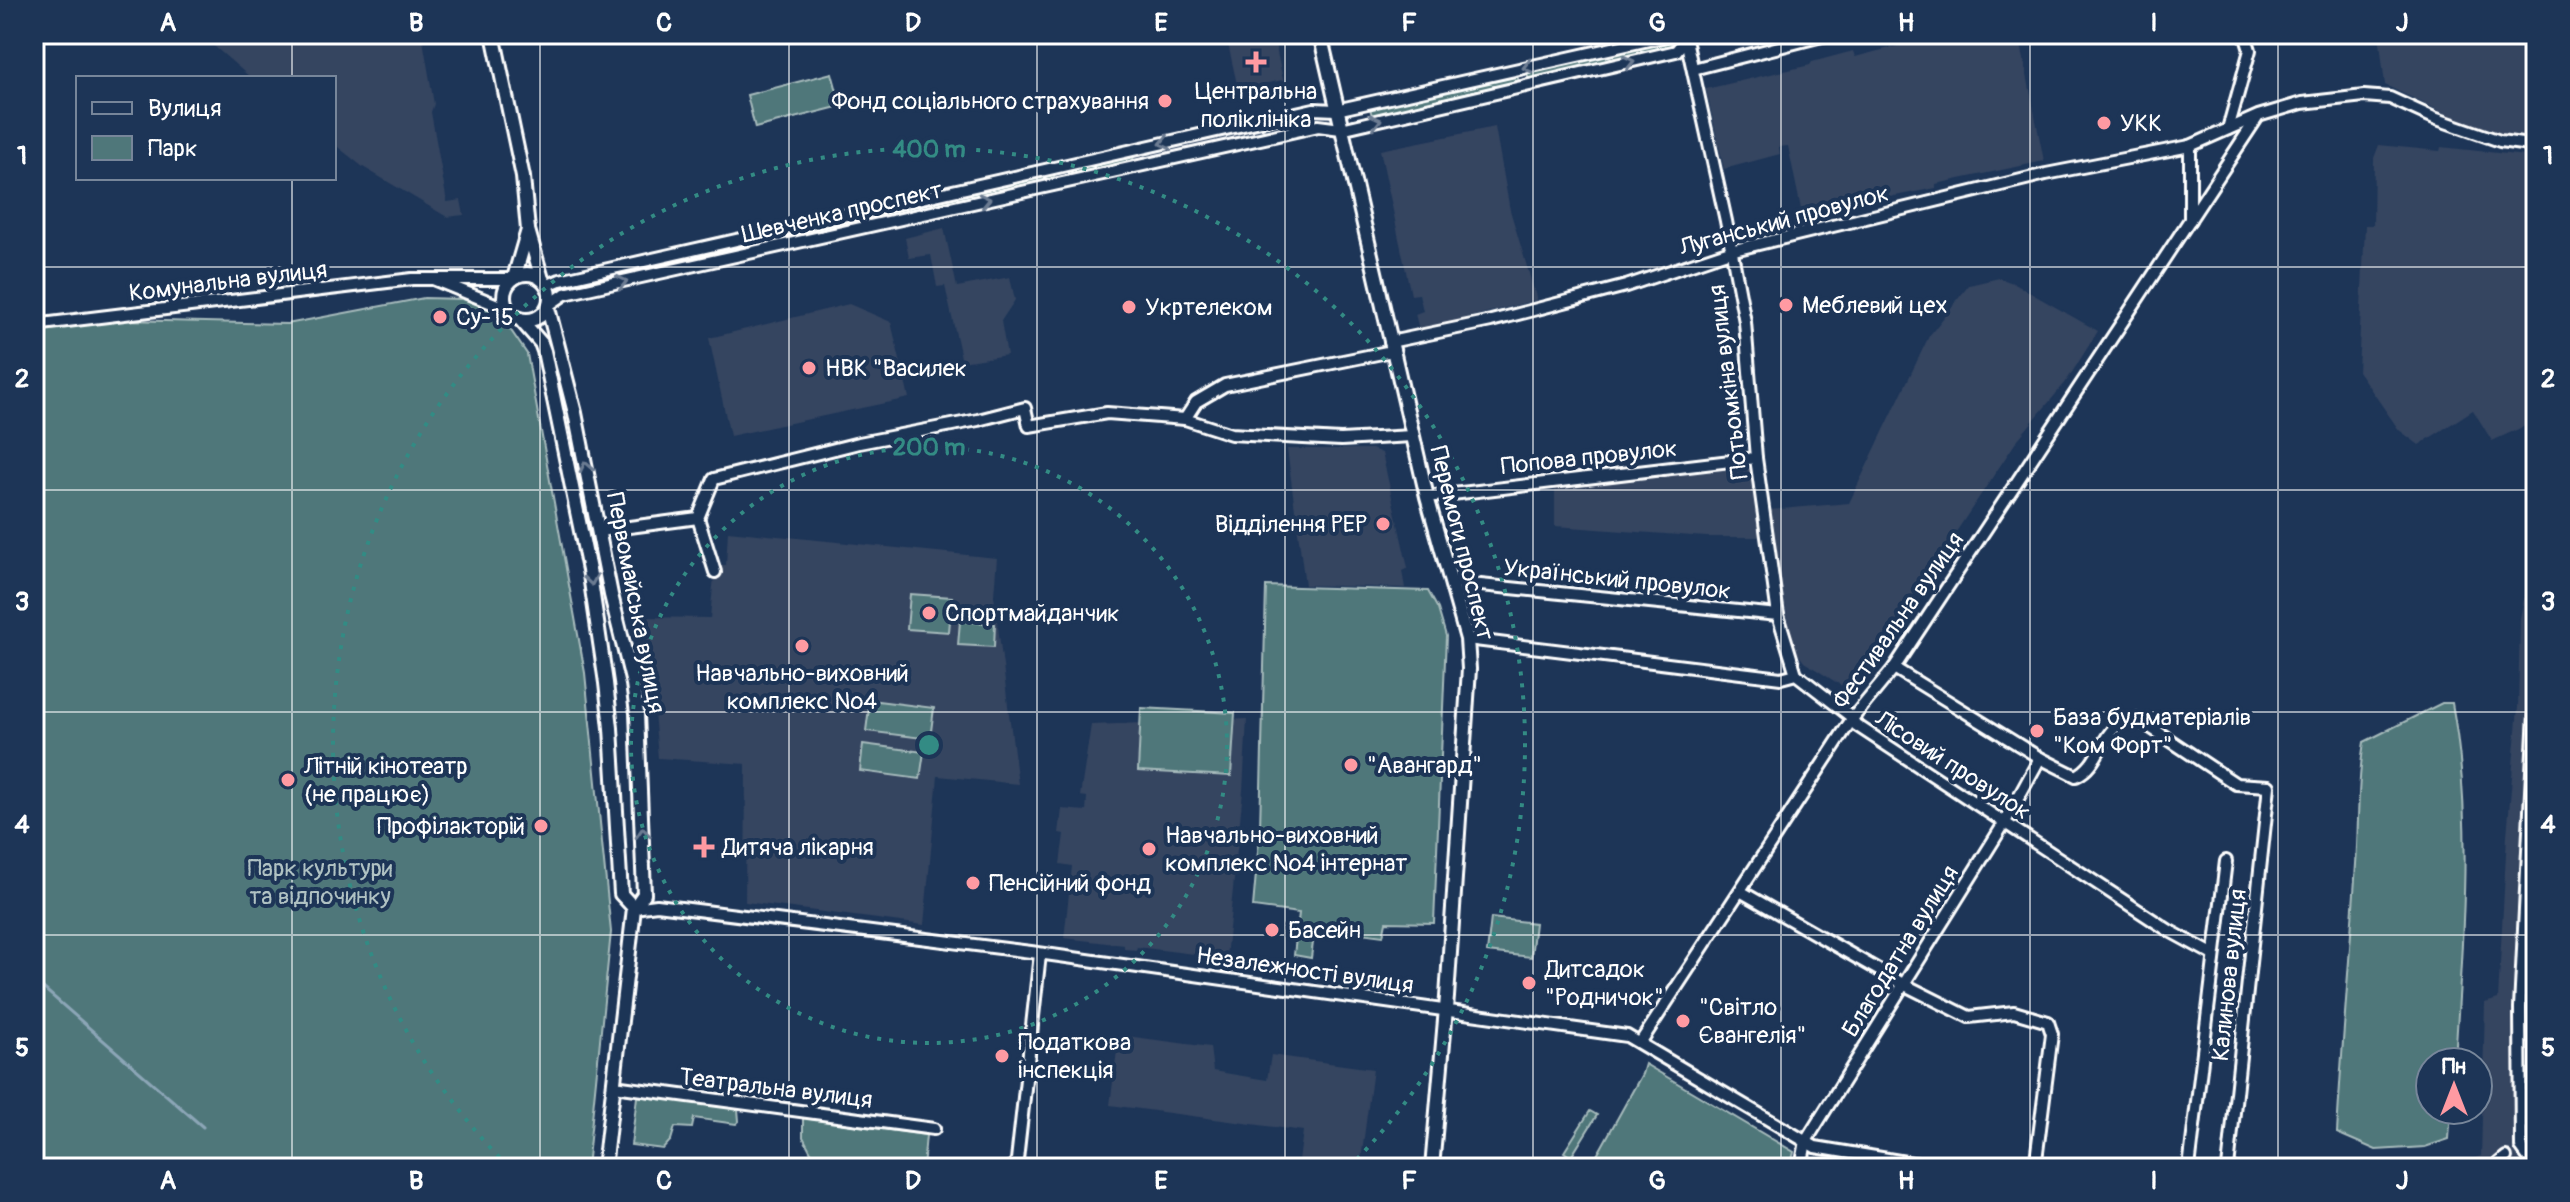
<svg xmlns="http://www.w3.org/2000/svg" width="2570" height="1202" font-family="Pangolin,sans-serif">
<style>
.built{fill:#344460}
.green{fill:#4f777a;stroke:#a7bbbc;stroke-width:2}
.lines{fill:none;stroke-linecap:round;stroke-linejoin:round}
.stream{stroke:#8ca6b7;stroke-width:3}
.minor-casing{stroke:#fff;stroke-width:16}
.major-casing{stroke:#fff;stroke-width:18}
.minor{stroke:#1d3557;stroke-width:10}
.major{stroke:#1d3557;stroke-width:12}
.oneway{stroke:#6c7c92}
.grid{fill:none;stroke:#fff;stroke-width:2;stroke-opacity:0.55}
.ring{fill:none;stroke:#338b84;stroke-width:4;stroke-dasharray:4 8}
.poi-dot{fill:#ff9aa2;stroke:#1d3557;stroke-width:3}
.labels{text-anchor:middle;stroke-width:8;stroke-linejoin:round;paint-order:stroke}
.poi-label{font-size:24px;fill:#fff;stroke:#1d3557;text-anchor:start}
.street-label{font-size:24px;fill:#fff;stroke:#1d3557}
.park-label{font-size:24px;fill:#b0c2c3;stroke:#1d3557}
.centre{fill:#338b84;stroke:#1d3557;stroke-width:4}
.ring-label{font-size:24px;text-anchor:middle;font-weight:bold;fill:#338b84;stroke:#1d3557;stroke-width:8;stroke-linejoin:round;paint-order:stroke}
.neatline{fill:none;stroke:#fff;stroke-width:3}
.grid-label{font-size:26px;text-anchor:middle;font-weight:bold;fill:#fff}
</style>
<rect width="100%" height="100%" fill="#1d3557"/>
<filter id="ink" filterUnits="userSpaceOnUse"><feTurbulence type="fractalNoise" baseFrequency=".0125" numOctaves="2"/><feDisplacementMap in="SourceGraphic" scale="16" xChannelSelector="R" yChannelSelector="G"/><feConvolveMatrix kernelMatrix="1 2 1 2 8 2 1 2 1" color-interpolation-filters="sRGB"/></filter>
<g filter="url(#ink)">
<!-- built -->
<g class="built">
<polygon points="200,34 422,34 434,104 431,112 447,202 461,200 464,215 447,217 363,167 334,144 334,78 251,78"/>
<polygon points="1247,34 1273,34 1283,80 1238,89 1228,44 1248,39"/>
<polygon points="1899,34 2019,34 2044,161 1936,184 1936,188 1802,214 1788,146 1779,147 1780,154 1724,169 1706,89 1810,65 1812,62 1853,51 1855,57 1901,45"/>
<polygon points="2379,34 2536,34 2536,146 2505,142 2385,85"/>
<polygon points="1495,127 1510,210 1537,300 1419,330 1415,314 1423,311 1419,294 1411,295 1380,150"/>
<polygon points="2379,145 2440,151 2441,147 2536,157 2536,421 2492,441 2473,410 2419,445 2399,430 2358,371 2365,225 2373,225 2374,158"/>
<polygon points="944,228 957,287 1010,277 1015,300 1001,321 1007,355 962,362 945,286 937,287 931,255 909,258 905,238"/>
<polygon points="1999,278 2013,283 2098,331 2066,382 2018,439 1850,691 1804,662 1793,647 1773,542 1758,537 1706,537 1555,526 1555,489 1752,461 1758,511 1849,503 1929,336 1969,285"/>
<polygon points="849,304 891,322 909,398 730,436 709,338"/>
<polygon points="1287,449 1372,449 1382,453 1408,568 1402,571 1405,588 1305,585"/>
<polygon points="728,531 997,558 994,595 1018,784 938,776 924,925 745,902 746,764 658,758 651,678 638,617 710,618 715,565 726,565"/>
<polygon points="2536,545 2536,1153 2530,1168 2449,1168 2481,1156 2485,1003 2498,999 2507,835 2518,707 2520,618 2527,583 2528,553"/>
<polygon points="1247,719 1243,791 1226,958 1137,947 1136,950 1124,949 1124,945 1064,938 1072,866 1060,864 1064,834 1059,833 1062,809 1086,811 1087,797 1080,796 1091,725"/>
<polygon points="1119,1035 1210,1047 1213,1071 1267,1080 1271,1055 1373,1069 1360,1168 1298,1168 1303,1131 1110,1105"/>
</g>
<!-- green -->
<g class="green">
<polygon points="1670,39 1672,48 1529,81 1527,72"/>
<polygon points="832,73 841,106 755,128 747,95"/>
<polygon points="1517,75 1519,82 1372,116 1370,108"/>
<polygon points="1132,154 1134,161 1069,177 1067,170"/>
<polygon points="1053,174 1055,180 874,221 872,214"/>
<polygon points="850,219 852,225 739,251 737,245"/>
<polygon points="730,246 732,252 568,290 566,284"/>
<polygon points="424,298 463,299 499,313 527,354 585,673 611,932 587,1168 34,1168 34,325 85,319 287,324"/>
<polygon points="1266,586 1428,591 1438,609 1446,636 1434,923 1386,922 1383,936 1315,927 1311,958 1294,955 1299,913 1253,907 1260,829"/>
<polygon points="910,594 952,597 949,632 907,629"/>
<polygon points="960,621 995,624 994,647 958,645"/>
<polygon points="870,700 934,708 930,739 866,731"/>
<path d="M 2442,703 L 2452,703 C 2474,822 2462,942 2455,1062 L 2430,1062 L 2430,1110 L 2451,1110 L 2449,1139 L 2425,1147 L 2376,1150 L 2337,1133 C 2342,1043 2350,954 2356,864 C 2359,822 2357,784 2364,742 Z"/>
<polygon points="1141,708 1235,713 1231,776 1138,771"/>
<polygon points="863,744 924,752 920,779 860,771"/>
<polygon points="1491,918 1535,923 1531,957 1487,952"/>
<polygon points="1645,1064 1794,1152 1790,1168 1590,1168 1642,1074"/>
<polygon points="640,1096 738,1109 739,1121 736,1124 694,1118 692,1128 675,1127 671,1140 663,1149 631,1145 637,1097"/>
<polygon points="1590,1111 1597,1115 1571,1157 1564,1152"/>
<polygon points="803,1118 926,1135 923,1168 878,1168 815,1160 803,1137"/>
</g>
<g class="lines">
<!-- stream -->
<polyline class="stream" points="34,980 203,1127"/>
<!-- minor casing -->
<g class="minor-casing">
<g id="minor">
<polyline points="1685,35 1726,221 1745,322 1756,458 1778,615 1796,674"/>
<polyline points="1693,69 1830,34"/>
<polyline points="2228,129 2250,50 2245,34"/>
<polyline points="2190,220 2190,146"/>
<polyline points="433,279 507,309"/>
<polyline points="548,285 560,280 1314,109 1336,110 1671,35 1686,39"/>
<polyline points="549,305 565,294 1318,126 1341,129 1676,51 1686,39"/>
<polyline points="34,325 412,279 512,279"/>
<polyline points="1390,342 1491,321 1626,286 1730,251 2046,174 2190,146 2258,116 2302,103 2364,96 2390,98 2434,118 2500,141 2536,146"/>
<polyline points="1185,419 1196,402 1225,385 1392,351"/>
<polyline points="1427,497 1756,458"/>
<polyline points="698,518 715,572"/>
<polyline points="599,531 698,518 714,479 859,443 978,420 1025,408 1029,426 1107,413 1185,419 1231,434 1341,440 1412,436"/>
<polyline points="1451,582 1778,615"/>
<polyline points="1467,639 1781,678 1796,674 1849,715 1856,725 2168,930 2214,955"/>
<path d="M 1894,668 L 2040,758 L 2076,776 C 2105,763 2099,720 2138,719 L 2236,784 L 2269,786 L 2228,1168"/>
<polyline points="1740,891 1903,984 1969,1017 2014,1012 2048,1022 2052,1034 2035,1168"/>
<polyline points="634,908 657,905 1031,952 1627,1036 1815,1147 1942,1168"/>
<polyline points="1640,1043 1852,719 1894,668 2257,118"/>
<polyline points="614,1086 934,1129"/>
<polyline points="1013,1168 1017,1160 1040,954"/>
<polyline points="1801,1168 1806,1141 2005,822 2040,758"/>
<polyline points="2189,1168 2226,861"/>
<polyline points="2493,1168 2506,1157"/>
<polyline points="2530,1168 2531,1161 2521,1147 2520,1008 2536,693"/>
</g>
</g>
<!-- major casing -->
<g class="major-casing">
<g id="major">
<polyline points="493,34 523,177 528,230 542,279"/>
<polyline points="1320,34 1427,497 1467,639 1469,669 1447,997 1432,1168"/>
<circle cx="527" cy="297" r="23"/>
<polyline points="514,278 528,230"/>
<polyline points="548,308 575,413 611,595 633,684 637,713 644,894 634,908 604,1168"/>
<polyline points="520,319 541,343 544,351 590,575 606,683 611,728 621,894 634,908"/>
</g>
</g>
<!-- minor -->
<use href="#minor" class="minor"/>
<!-- major -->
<use href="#major" class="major"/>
</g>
<!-- one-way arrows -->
<defs><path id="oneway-chevron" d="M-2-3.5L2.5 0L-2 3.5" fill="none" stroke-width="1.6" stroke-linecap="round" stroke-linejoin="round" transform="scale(2)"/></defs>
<g class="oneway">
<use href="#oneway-chevron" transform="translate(1629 62) rotate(-13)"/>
<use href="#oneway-chevron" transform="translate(1528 67) rotate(167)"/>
<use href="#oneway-chevron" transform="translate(1376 121) rotate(-13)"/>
<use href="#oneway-chevron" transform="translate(1165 143) rotate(167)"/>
<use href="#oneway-chevron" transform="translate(985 200) rotate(-13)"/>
<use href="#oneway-chevron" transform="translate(622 282) rotate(-13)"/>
<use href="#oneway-chevron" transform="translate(586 467) rotate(-102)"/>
<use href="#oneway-chevron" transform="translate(591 580) rotate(81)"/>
<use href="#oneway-chevron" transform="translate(643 833) rotate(-93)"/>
</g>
</g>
<!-- grid -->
<path class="grid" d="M 292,34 L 292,78M 540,34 L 540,1168M 789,34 L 789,1168M 1037,34 L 1037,1168M 1285,34 L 1285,1168M 1533,34 L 1533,1168M 1781,34 L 1781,1168M 2030,34 L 2030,1168M 2278,34 L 2278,1168M 292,178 L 292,1168M 34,267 L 2536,267M 34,490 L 2536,490M 34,712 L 2536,712M 34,935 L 2536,935"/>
<!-- distance rings -->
<g class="ring">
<circle cx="929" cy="745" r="298"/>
<path d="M508 1166A596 596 0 1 1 1350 1166"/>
</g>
<!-- markers -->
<g class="poi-dot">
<path d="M1252 50h8v8h8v8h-8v8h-8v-8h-8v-8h8z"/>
<circle cx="1165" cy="101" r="8"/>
<circle cx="2104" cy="123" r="8"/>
<circle cx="1786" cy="305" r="8"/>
<circle cx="1129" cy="307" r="8"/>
<circle cx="440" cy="317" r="8"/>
<circle cx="809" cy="368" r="8"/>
<circle cx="1383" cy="524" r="8"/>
<circle cx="929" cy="613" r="8"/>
<circle cx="802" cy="646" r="8"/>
<circle cx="2037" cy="731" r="8"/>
<circle cx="1351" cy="765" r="8"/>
<circle cx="288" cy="780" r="8"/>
<circle cx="541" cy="826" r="8"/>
<path d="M700 835h8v8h8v8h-8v8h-8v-8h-8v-8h8z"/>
<circle cx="1149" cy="849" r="8"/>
<circle cx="973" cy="883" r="8"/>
<circle cx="1272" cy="930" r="8"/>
<circle cx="1529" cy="983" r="8"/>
<circle cx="1683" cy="1021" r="8"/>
<circle cx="1002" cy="1056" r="8"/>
</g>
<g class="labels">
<!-- poi labels -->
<g class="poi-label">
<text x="1256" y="99" text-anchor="middle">Центральна<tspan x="1256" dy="28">поліклініка</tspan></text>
<text x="1149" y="109" text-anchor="end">Фонд соціального страхування</text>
<text x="2120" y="131">УКК</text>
<text x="1802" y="313">Меблевий цех</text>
<text x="1145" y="315">Укртелеком</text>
<text x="456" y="325">Су-15</text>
<text x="825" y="376">НВК "Василек</text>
<text x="1367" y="532" text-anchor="end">Відділення РЕР</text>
<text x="945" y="621">Спортмайданчик</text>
<text x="802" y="681" text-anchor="middle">Навчально-виховний<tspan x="802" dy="28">комплекс №4</tspan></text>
<text x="2053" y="725">База будматеріалів<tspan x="2053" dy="28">"Ком Форт"</tspan></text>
<text x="1367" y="773">"Авангард"</text>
<text x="304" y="774">Літній кінотеатр<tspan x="304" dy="28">(не працює)</tspan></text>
<text x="525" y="834" text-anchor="end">Профілакторій</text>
<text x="1165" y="843">Навчально-виховний<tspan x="1165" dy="28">комплекс №4 інтернат</tspan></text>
<text x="722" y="855">Дитяча лікарня</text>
<text x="989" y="891">Пенсійний фонд</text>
<text x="1288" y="938">Басейн</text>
<text x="1545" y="977">Дитсадок<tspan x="1545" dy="28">"Родничок"</tspan></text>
<text x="1699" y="1015">"Світло<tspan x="1699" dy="28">Євангелія"</tspan></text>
<text x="1018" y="1050">Податкова<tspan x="1018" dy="28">інспекція</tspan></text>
</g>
<!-- street labels -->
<g class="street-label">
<text transform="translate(842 212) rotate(-13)" y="8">Шевченка проспект</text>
<text transform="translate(1784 220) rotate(-15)" y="8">Луганський провулок</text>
<text transform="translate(228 281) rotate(-7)" y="8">Комунальна вулиця</text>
<text transform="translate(1728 382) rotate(-97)" y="8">Потьомкіна вулиця</text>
<text transform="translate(1589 457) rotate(-6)" y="8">Попова провулок</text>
<text transform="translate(1462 543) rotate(76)" y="8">Перемоги проспект</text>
<text transform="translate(1617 579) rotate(6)" y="8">Український провулок</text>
<text transform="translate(636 603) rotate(79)" y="8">Первомайська вулиця</text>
<text transform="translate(1898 620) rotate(-55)" y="8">Фестивальна вулиця</text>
<text transform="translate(1953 765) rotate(33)" y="8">Лісовий провулок</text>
<text transform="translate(1900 951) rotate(-58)" y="8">Благодатна вулиця</text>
<text transform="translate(1305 970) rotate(8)" y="8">Незалежності вулиця</text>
<text transform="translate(2229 975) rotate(-84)" y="8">Калинова вулиця</text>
<text transform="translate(776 1088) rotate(7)" y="8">Театральна вулиця</text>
</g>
<!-- park labels -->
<g class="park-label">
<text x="320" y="876">Парк культури<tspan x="320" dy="28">та відпочинку</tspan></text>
</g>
</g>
<circle cx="929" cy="745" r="12" class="centre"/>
<g class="ring-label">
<text x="929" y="157">400 m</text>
<text x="929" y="455">200 m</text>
</g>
<!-- margin -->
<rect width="2570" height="1202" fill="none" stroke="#1d3557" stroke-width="88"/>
<!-- legend -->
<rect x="76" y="76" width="260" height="104" fill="#1d3557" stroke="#77869a" stroke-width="2"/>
<rect x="92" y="102" width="40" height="12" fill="#1d3557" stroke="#77869a" stroke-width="2"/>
<text x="148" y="116" font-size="24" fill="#ffffff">Вулиця</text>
<rect x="92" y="136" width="40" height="24" fill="#4f777a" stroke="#77869a" stroke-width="2"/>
<text x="148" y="156" font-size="24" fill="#ffffff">Парк</text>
<!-- north arrow -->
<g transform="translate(2454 1086)"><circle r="38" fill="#1d3557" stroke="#77869a" stroke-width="2"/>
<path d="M0-6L14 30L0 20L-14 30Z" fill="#ff9aa2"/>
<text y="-12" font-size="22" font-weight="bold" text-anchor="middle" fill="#ffffff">Пн</text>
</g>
<rect x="44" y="44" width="2482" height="1114" class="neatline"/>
<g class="grid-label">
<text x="168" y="31">A</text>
<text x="416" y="31">B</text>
<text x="664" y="31">C</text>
<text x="913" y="31">D</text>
<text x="1161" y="31">E</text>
<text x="1409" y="31">F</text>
<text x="1657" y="31">G</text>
<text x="1906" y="31">H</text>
<text x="2154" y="31">I</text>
<text x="2402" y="31">J</text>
<text x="22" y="164">1</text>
<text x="2548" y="164">1</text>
<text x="22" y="387">2</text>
<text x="2548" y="387">2</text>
<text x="22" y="610">3</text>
<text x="2548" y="610">3</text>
<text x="22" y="833">4</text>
<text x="2548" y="833">4</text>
<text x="22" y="1056">5</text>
<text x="2548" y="1056">5</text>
<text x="168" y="1189">A</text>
<text x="416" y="1189">B</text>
<text x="664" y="1189">C</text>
<text x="913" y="1189">D</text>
<text x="1161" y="1189">E</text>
<text x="1409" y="1189">F</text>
<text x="1657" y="1189">G</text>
<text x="1906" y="1189">H</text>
<text x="2154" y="1189">I</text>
<text x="2402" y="1189">J</text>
</g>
</svg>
